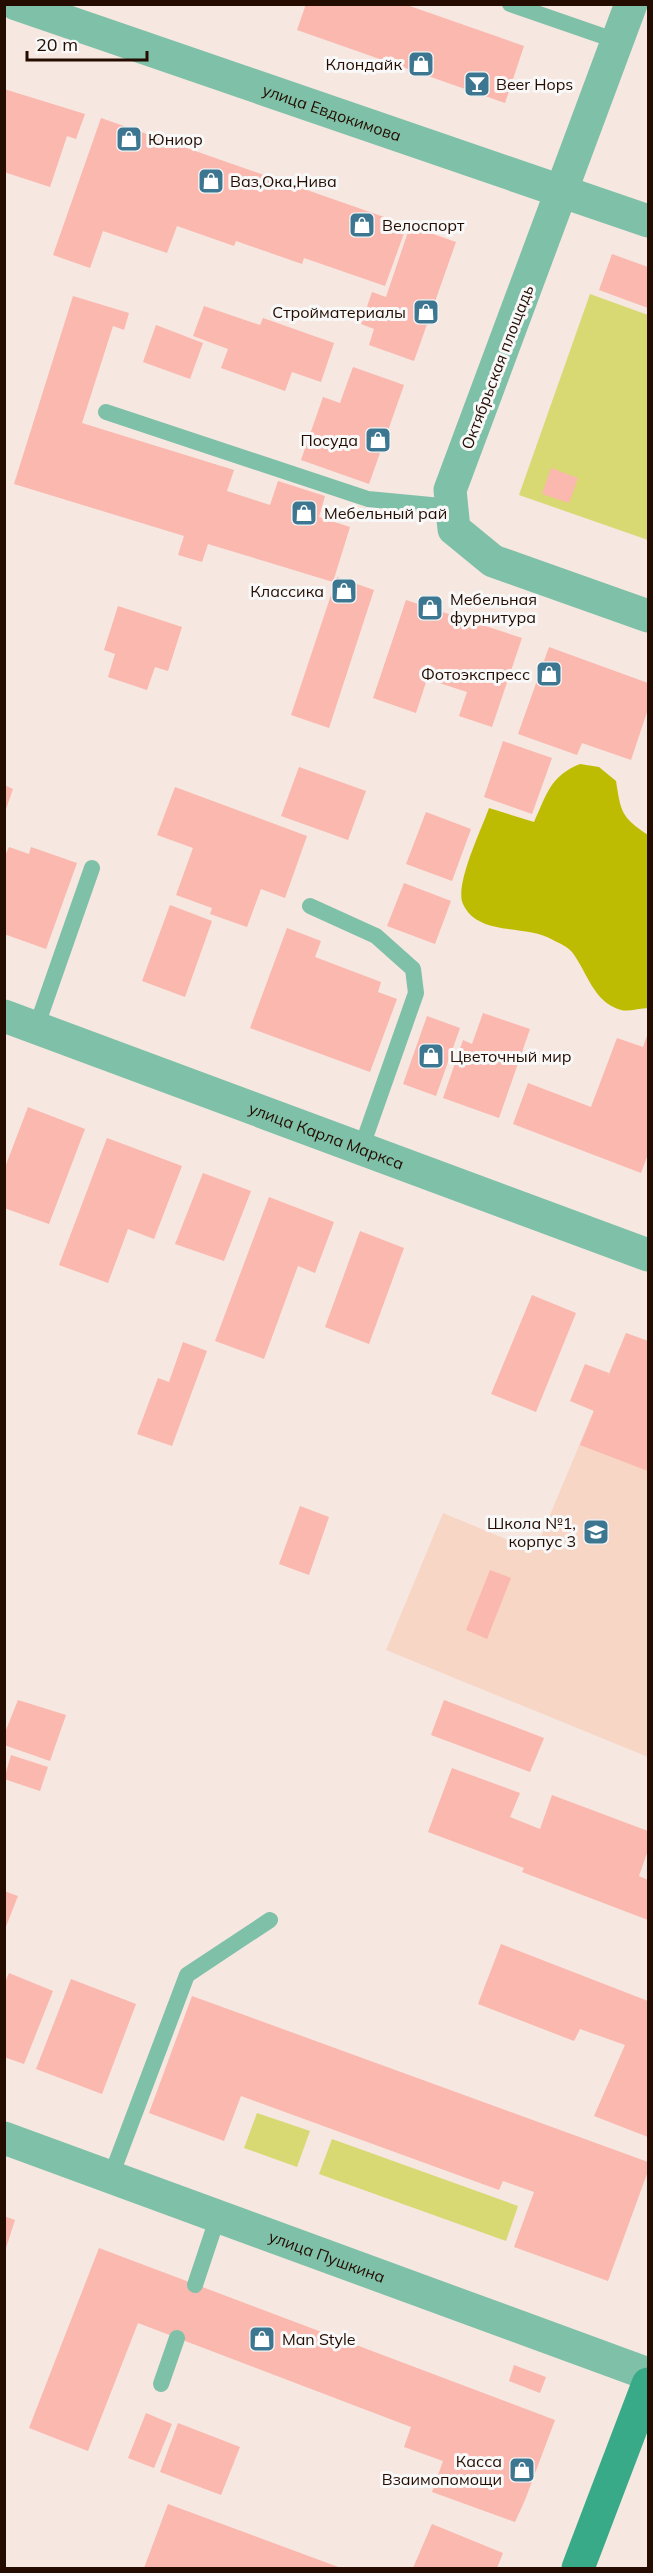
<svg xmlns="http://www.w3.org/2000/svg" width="653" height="2573" font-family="Mulish,sans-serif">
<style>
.built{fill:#f7d6c6}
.green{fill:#d9d973}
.forest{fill:#bebc02}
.building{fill:#fab8ae}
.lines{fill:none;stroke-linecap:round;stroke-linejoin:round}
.lane{stroke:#7fc0a8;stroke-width:16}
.street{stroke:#7fc0a8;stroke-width:33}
.secondary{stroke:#39aa88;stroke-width:33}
.labels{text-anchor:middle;stroke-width:6;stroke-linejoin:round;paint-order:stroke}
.poi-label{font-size:16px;fill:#240c01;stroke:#f8f8f8;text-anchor:start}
.street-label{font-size:16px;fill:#240c01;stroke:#f8f8f8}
</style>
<rect width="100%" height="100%" fill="#f6e7e0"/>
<!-- built -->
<polygon class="built" points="626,1333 648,1341 648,1757 386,1650 443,1513 535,1551"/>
<!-- green -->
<g class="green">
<polygon points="590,294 648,315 648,540 519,495"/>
<polygon points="257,2113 310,2131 297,2167 244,2148"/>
<polygon points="332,2139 518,2206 506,2241 319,2174"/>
</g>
<!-- forest -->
<path class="forest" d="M 580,764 L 599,767 L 616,781 C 621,812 621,817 648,835 L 648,1008 C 640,1008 629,1012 621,1010 C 593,1002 588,973 572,952 C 568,947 559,943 553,940 C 526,924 478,937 463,904 C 454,886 482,828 489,808 L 534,822 C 547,794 550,776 580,764 Z"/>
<!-- building -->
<g class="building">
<polygon points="306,4 404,4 524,46 505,103 297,30"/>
<polygon points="4,89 85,114 76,139 67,136 50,187 4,172"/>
<polygon points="101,118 407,225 385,286 304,258 302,264 236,241 234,246 177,226 167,253 103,231 90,268 53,255"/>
<polygon points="410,226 456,242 414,361 369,345 374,329 361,324 372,292 386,297"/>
<polygon points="612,254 648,267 648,308 599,290"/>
<polygon points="73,296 129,313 124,330 113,326 82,423 234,470 227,491 270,505 278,481 325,496 319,517 350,527 333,582 208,544 202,562 178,555 184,536 14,484"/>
<polygon points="204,306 260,325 263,318 334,343 321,382 292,372 285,391 221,368 228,349 193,336"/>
<polygon points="156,325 203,343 190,379 143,362"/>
<polygon points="353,367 404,385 369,484 301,460 323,397 340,403"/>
<polygon points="551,468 578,478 569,503 542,494"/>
<polygon points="337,577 374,590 329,728 291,715"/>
<polygon points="406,600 522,638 492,727 459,716 467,692 427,679 416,713 373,698"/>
<polygon points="118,606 182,627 168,671 155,667 147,690 108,677 115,654 104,650"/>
<polygon points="549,647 648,683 648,709 631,760 582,743 577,755 518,734"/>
<polygon points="503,741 552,758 532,814 484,797"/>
<polygon points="299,767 366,791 348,840 281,816"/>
<polygon points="4,785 13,789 5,812 4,812"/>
<polygon points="175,787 307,836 285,898 261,889 247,927 210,914 212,908 176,895 193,848 157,835"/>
<polygon points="426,812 471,829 452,881 406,864"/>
<polygon points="9,847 29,854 31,847 77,863 46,949 4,934 4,858"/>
<polygon points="404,883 451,901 435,944 387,926"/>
<polygon points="170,905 212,921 185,997 142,981"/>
<polygon points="287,928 321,941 315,957 381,982 378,992 397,999 370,1072 250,1028"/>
<polygon points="483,1013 530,1029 499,1118 443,1098 463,1040 472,1044"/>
<polygon points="427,1016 460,1028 436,1096 403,1084"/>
<polygon points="648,1033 648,1154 641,1173 513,1124 528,1083 591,1107 617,1038 643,1047"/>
<polygon points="28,1107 85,1129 49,1224 4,1208 4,1170"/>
<polygon points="107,1138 182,1166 154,1239 128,1229 108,1283 59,1265"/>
<polygon points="203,1173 251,1191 224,1261 175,1244"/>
<polygon points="269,1197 334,1222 315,1273 298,1266 264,1359 215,1341"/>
<polygon points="360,1231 404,1248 369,1344 325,1327"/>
<polygon points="532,1295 576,1313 536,1412 491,1394"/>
<polygon points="626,1333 648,1341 648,1471 580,1445 594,1411 570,1401 585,1364 609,1373 607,1379"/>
<polygon points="183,1342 207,1351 172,1446 137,1434 158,1378 169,1382"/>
<polygon points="300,1506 329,1517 309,1575 279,1564"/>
<polygon points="490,1570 511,1578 487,1639 466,1630"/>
<polygon points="18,1700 66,1715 50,1761 4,1745 4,1735"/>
<polygon points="444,1700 544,1738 530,1772 431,1735"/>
<polygon points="11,1755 48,1767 40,1791 4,1779"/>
<polygon points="452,1768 520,1793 510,1817 540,1829 552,1795 648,1831 648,1850 639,1876 648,1880 648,1920 522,1872 524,1868 428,1832"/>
<polygon points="4,1891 18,1896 5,1929 4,1929"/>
<polygon points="501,1944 648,2001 648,2137 594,2116 625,2045 580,2029 574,2041 478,2004"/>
<polygon points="9,1973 53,1991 24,2064 4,2057 4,1985"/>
<polygon points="71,1979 136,2004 102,2094 36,2069"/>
<polygon points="192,1996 648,2162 648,2171 608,2281 514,2247 534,2192 503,2181 499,2190 241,2096 224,2141 149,2113"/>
<polygon points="4,2216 15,2220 5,2251 4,2251"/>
<polygon points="99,2248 555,2420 525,2500 515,2522 432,2492 443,2461 404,2447 411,2427 138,2323 88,2451 29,2428"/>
<polygon points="514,2365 546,2377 540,2393 509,2381"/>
<polygon points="146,2413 172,2424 154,2468 128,2458"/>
<polygon points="178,2423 240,2447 221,2495 160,2472"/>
<polygon points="168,2504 341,2568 144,2568"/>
<polygon points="432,2524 503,2553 497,2568 413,2568"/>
</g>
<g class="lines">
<!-- lane -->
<g class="lane">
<polyline points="510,4 617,41"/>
<polyline points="106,412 368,499 452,507"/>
<polyline points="310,906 376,936 413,969 416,993 361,1149"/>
<polyline points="36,1028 92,868"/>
<polyline points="111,2176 187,1975 270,1920"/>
<polyline points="195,2285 218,2216"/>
<polyline points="161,2384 177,2338"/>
</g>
<!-- street -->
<g class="street">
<path id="s1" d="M 16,4 L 648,221"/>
<polyline points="631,4 450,490 454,529 493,561 648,616"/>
<path id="s2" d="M 4,1016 L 648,1255"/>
<path id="s3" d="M 4,2138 L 648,2374"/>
</g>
<!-- secondary -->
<polyline class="secondary" points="578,2568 648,2384"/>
</g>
<!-- icons -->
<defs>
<g id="shop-square" transform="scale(1.35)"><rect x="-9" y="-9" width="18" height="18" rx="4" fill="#3d7690" stroke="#f8f8f8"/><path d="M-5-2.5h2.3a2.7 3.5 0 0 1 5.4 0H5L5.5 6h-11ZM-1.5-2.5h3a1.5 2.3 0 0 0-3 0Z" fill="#fff"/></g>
<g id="bar-square" transform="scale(1.35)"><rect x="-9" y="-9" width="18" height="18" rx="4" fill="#3d7690" stroke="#f8f8f8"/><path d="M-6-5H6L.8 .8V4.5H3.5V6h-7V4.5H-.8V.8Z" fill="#fff"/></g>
<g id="school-square" transform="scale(1.35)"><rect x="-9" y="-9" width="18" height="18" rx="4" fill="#3d7690" stroke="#f8f8f8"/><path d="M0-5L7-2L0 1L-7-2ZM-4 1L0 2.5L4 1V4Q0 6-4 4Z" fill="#fff"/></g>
</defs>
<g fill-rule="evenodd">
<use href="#shop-square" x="421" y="64"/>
<use href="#bar-square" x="477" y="84"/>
<use href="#shop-square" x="129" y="139"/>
<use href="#shop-square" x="211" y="181"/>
<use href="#shop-square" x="362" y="225"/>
<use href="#shop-square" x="426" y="312"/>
<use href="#shop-square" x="378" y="440"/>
<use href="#shop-square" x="304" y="513"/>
<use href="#shop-square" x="344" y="591"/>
<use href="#shop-square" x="430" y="608"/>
<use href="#shop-square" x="549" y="674"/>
<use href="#shop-square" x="431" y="1056"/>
<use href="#school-square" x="596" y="1532"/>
<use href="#shop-square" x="262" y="2339"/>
<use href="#shop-square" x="522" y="2470"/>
</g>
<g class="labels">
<!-- poi labels -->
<g class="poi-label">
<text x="402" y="70" text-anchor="end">Клондайк</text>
<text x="496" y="90">Beer Hops</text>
<text x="148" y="145">Юниор</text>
<text x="230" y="187">Ваз,Ока,Нива</text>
<text x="382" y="231">Велоспорт</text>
<text x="406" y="318" text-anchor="end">Стройматериалы</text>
<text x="358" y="446" text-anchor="end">Посуда</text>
<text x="324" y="519">Мебельный рай</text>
<text x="324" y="597" text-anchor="end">Классика</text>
<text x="450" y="605">Мебельная<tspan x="450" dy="18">фурнитура</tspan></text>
<text x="530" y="680" text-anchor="end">Фотоэкспресс</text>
<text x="450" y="1062">Цветочный мир</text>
<text x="576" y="1529" text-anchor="end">Школа №1,<tspan x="576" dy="18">корпус 3</tspan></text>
<text x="282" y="2345">Man Style</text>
<text x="502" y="2467" text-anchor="end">Касса<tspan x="502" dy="18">Взаимопомощи</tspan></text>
</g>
<!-- street labels -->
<g class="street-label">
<text dy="6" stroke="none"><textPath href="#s1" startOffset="334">улица Евдокимова</textPath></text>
<text transform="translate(497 367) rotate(-69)" y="6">Октябрьская площадь</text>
<text dy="6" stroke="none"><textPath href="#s2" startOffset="344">улица Карла Маркса</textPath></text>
<text dy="6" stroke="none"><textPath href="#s3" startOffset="344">улица Пушкина</textPath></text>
</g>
</g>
<!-- border -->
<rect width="653" height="2573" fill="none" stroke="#240c01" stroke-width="12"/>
<!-- scale -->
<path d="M27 51v9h120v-9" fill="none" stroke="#240c01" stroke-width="3"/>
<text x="36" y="51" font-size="18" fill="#240c01" stroke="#f8f8f8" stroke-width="4.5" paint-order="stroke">20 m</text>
</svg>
